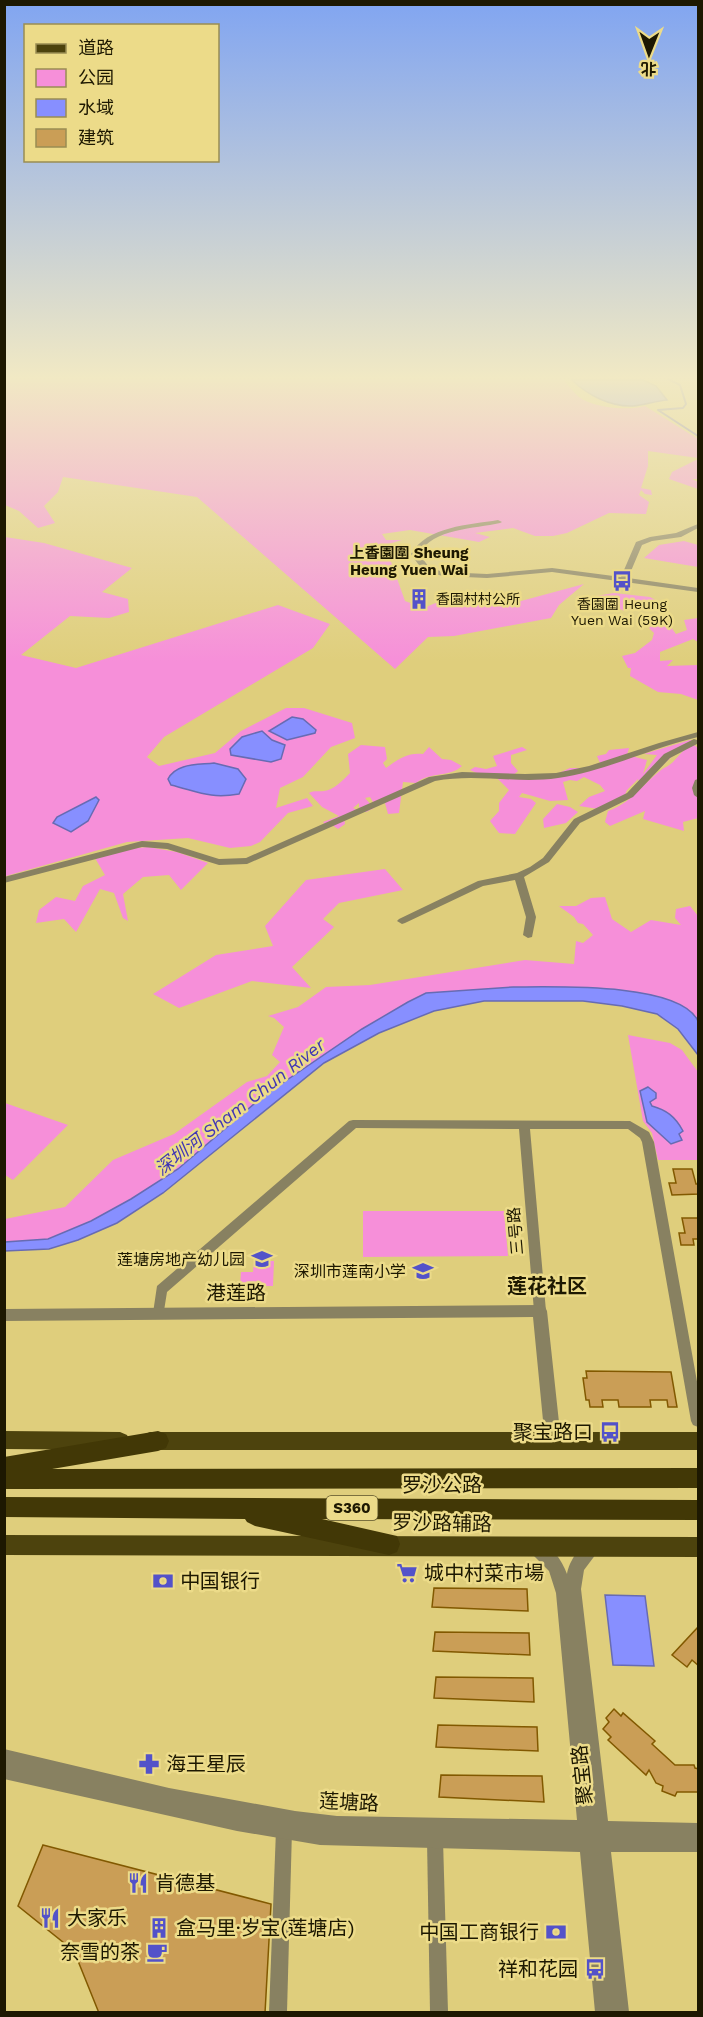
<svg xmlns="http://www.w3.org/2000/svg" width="703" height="2017" font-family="'Work Sans','Noto Sans SC',sans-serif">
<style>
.green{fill:#f68fd9}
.water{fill:#878fff;stroke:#676bb3;stroke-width:1.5}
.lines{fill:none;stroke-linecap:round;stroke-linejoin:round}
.stream{stroke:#676bb3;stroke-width:2}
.building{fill:#ca9e56;stroke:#825900;stroke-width:1.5}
.minor{fill:#888161;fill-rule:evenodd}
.tertiary{fill:#888161;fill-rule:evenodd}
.primary{fill:#4d430d;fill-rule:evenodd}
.trunk{fill:#423806;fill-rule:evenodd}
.labels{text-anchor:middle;stroke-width:5;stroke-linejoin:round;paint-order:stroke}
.far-poi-label{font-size:14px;fill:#1d1801;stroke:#ecdb89;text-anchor:start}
.far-neighbourhood-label{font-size:15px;font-weight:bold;fill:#1d1801;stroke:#ecdb89}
.shield{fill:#ecdb89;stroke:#5b522a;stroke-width:1.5}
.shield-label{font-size:15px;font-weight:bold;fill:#1d1801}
.street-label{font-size:16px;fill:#1d1801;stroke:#ecdb89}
.poi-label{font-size:16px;fill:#1d1801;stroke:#ecdb89;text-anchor:end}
.water-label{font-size:18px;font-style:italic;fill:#4036b5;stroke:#ecdb89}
.quarter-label{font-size:20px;font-weight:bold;fill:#1d1801;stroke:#ecdb89}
.near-street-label{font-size:20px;fill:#1d1801;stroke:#ecdb89}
.near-poi-label{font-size:20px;fill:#1d1801;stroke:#ecdb89;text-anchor:start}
</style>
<rect width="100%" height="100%" fill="#dfce7c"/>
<!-- green -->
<g class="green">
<path d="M 4,379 L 563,379 C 568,385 573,392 579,397 C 594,408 628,411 645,406 L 698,439 L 698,458 L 648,451 L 648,466 L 641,488 L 651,490 L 652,495 L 645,494 L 641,490 L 639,495 L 649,502 L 646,514 L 609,513 L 567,533 L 553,536 L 535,536 L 513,528 L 475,533 L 490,537 L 479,542 L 410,530 L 382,534 L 386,540 L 402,540 L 385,545 L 405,601 L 424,608 C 448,596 474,595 501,594 L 502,600 L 521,601 L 584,584 L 559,605 L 551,618 L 454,636 L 428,637 L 395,669 L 197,497 L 63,477 L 58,492 L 44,506 L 55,523 L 38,528 L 19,511 L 5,505 Z"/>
<polygon points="698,459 698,479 692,479 698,482 698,489 669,479 672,472"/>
<polygon points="5,537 44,543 132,568 102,592 128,599 129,612 109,618 70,616 21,655 76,668 278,605 330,624 313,648 164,737 147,757 159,766 215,753 241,731 286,708 304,708 352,723 355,738 331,747 303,777 280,788 276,808 307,798 313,806 288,813 260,842 251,846 230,848 188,838 127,842 6,876"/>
<polygon points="684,541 698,545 698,567 644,558 659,545"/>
<polygon points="614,593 650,597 663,604 624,611 596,596"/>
<polygon points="698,618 698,642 693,639 660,652 660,661 673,660 667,666 698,665 698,700 681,694 658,692 630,676 631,668 628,668 622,656 635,653 652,640 654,633 649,628 657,622 667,622 676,634 687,630 684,620"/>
<path d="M 690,740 L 692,740 C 673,754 659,771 639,782 L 638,779 L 627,790 L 623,800 L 605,810 L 579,806 L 589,797 L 605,791 L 600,785 L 584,777 L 577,781 L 570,780 L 563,782 L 568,800 L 550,801 L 522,793 L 519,797 L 531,799 L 536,803 L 515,834 L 499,833 L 490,821 L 499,811 L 499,803 L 509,790 L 495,776 L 481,775 L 470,770 L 475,767 L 486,769 L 497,766 L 493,756 L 522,747 L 527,750 L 511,755 L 511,763 L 518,771 L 510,778 L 525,774 L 552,776 L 570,768 L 584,768 L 600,763 L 597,756 L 606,754 L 609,750 L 629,748 L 627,755 L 647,760 L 643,774 L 657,755 L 644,754 Z"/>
<path d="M 361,745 L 385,747 L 387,759 L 383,763 L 386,768 C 398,759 408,752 423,754 L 429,747 L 442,759 L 451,760 L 462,766 C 449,778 431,771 416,783 L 403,782 L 399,813 L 388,814 L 385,803 L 373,802 L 370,797 L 365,798 L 374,808 L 366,812 L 359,807 L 359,803 L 353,808 L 361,812 L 344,818 L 345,824 L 338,829 L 332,825 L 327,827 L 323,822 L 339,816 L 322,807 L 309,793 C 315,790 318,792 324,791 C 334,790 343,780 350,773 L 348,754 Z"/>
<path d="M 694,745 L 698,748 L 698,818 L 683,822 L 684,831 L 643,819 L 645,811 L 610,826 L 605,822 L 608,811 C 630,804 643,784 661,770 C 665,767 669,766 673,762 C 681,754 683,748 694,745 Z"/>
<polygon points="557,804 570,807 578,812 566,823 544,828 543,819"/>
<polygon points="148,847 177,852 208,863 181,890 169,875 143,877 123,894 128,921 123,918 114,893 100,889 76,932 64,919 36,923 39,910 56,897 75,901 83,886 105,875 95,858 127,849"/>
<polygon points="385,869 403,890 339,903 323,919 334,927 292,967 311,988 252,981 179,1008 153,994 216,955 273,946 265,926 306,880"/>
<polygon points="605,897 612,919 631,932 651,920 681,925 675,918 676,909 690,906 698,916 698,1031 640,997 426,1000 287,1084 154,1195 82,1233 5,1248 5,1219 65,1207 113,1160 174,1134 247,1082 267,1076 280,1062 272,1055 284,1027 274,1018 268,1016 298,1007 326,987 370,985 525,960 574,964 576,941 583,943 593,935 583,924 578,923 574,917 559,906 576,906 591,898"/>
<polygon points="628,1035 670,1043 682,1050 698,1072 698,1160 658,1160 652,1133 643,1121"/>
<polygon points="5,1103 68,1125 13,1180 5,1175"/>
<polygon points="363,1211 504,1211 508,1256 363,1257"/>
<polygon points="254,1261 274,1261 273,1286 240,1286 241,1272 253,1272"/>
</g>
<!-- water -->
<g class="water">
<path d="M 572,380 L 643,380 L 656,386 L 667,400 C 656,401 644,405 633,406 C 611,407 587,395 572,380 Z"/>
<polygon points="292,717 303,719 316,730 315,733 287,740 269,731"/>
<polygon points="262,731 272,740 285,745 281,759 271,762 231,755 230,749 242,737"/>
<path d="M 214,763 L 238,769 L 246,779 L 239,794 C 210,799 199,792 171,785 L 168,779 C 176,763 198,765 214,763 Z"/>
<polygon points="96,797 99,800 88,821 71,832 53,823 57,817"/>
<path d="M 513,987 C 553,987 675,982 697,1019 C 702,1027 699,1045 698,1055 L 678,1029 L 657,1014 L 622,1006 L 583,1001 L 484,1001 L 434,1011 L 379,1033 L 324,1063 L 163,1193 L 117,1223 L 78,1240 L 49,1249 L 5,1251 L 5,1242 L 48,1239 L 91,1221 L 131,1199 L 178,1169 L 262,1097 L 362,1029 L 408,1002 L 426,993 Z"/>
<path d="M 648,1087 L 656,1093 L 656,1098 L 650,1102 L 652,1106 C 666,1110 675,1116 683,1131 L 679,1134 L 682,1140 L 671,1144 L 647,1122 L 640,1091 Z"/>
<polygon points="605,1595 645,1596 654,1666 613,1665"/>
</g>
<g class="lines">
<!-- stream -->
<polyline class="stream" points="668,379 680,385 686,404 683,408 658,410 698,436"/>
</g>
<!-- building -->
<g class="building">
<polygon points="673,1169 692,1169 696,1184 699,1184 699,1194 672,1195 669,1183 676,1183"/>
<polygon points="682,1218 699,1218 699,1239 693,1239 694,1245 681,1245 679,1233 685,1233"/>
<polygon points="586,1371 671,1372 677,1407 668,1407 667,1400 650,1400 651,1407 619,1407 618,1400 602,1400 603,1407 590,1407 589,1400 586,1400 583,1378 587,1378"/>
<polygon points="434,1588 527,1589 528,1611 432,1607"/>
<polygon points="699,1626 699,1666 692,1660 687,1667 672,1655"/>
<polygon points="435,1632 529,1633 530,1655 433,1651"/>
<polygon points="436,1677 533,1678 534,1702 434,1698"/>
<polygon points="614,1709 621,1716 623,1713 655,1741 652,1744 675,1765 694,1765 695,1768 699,1769 699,1792 677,1792 675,1796 662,1791 663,1786 656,1783 649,1770 646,1775 608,1740 611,1737 603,1729 609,1722 606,1718"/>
<polygon points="438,1725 537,1727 538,1751 436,1747"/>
<polygon points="441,1775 542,1776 544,1802 439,1797"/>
<polygon points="43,1845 271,1904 265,2013 99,2013 74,1951 18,1906"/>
</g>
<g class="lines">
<!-- minor -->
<g class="minor">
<path d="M 498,520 L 502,522 L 500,523 C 475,529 433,528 419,554 L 429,567 L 443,572 L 487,574 L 552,568 L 621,577 L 636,542 L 650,537 L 676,533 L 698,524 L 698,528 L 681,537 L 652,541 L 642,545 L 628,578 L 698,588 L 698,592 L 552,572 L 487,578 L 443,576 L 423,571 L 411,554 C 427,526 469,525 498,520 Z"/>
<path d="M 698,732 L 698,737 C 651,748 606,771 558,778 C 517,784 476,773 435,781 L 247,864 L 219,865 L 167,849 L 142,847 L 4,883 L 4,877 L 142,841 L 168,843 L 219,859 L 246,858 L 429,777 L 462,772 L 525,774 L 556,773 L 589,766 L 659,743 Z"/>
<polygon points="694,739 697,740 697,744 670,758 633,797 580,823 549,862 524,877 536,917 532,937 528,938 523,935 526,917 515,880 483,886 405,923 402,924 397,921 399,919 478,881 517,873 530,867 543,858 574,819 627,793 664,754"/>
<polygon points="698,779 698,798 694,795 692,788 695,780"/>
<polygon points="353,1120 630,1121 649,1132 654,1142 698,1387 698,1427 693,1425 691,1421 642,1142 640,1138 628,1129 530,1129 546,1311 544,1315 540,1316 536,1315 534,1311 519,1129 356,1128 167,1292 163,1317 159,1318 155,1317 153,1313 157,1286 349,1121"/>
<polygon points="284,1822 290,1824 292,1830 287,2012 269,2012 276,1830 278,1824"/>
<polygon points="435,1832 441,1834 443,1840 448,2012 430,2012 427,1840 429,1834"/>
</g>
<!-- tertiary -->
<g class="tertiary">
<polygon points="540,1305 545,1307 547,1311 561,1441 558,1446 553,1448 548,1446 545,1441 533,1317 4,1321 4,1309"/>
<path d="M 594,1538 L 600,1540 L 602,1546 L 584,1570 L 581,1589 L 608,1821 L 698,1823 L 698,1852 L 611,1852 L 629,2012 L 595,2012 L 580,1852 L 320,1845 L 237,1831 L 4,1779 L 4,1749 L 169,1788 L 295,1811 L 337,1816 L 577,1820 L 556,1593 L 549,1571 L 531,1553 L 529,1547 L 531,1541 L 537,1539 C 551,1545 562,1560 567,1574 C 569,1561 581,1543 594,1538 Z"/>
</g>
<!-- primary -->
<g class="primary">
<polygon points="4,1431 120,1432 127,1435 130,1441 127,1447 120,1450 4,1449"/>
<polygon points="150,1432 698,1432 698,1450 150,1450 143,1447 140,1441 143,1435"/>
<polygon points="4,1535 698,1537 698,1557 4,1555"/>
</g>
<!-- trunk -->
<g class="trunk">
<polygon points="158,1431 166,1434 169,1441 166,1448 158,1451 52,1469 698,1468 698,1488 4,1489 4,1457"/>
<polygon points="4,1497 698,1500 698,1520 322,1519 397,1536 400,1544 397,1552 389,1555 255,1526 247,1522 245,1519 4,1517"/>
</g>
</g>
<!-- sky -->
<linearGradient id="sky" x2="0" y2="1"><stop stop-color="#81a5f1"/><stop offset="0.57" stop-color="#f1e9c4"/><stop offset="1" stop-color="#f1e9c4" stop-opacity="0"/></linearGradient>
<rect width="703" height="662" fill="url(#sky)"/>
<!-- icons -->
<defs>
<g id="bus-bare" transform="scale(1.62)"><path d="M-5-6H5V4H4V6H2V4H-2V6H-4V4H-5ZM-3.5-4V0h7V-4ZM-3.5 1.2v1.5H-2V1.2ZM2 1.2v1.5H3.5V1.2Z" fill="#5352c9" stroke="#ecdb89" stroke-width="2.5" paint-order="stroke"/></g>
<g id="building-bare" transform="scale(1.62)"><path d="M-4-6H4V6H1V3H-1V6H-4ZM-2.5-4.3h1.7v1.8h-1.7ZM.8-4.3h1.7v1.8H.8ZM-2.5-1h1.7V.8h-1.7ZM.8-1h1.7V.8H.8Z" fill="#5352c9" stroke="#ecdb89" stroke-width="2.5" paint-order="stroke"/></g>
<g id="school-bare" transform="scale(1.62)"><path d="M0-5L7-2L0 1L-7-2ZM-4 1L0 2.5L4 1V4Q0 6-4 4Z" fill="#5352c9" stroke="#ecdb89" stroke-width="2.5" paint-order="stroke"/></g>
<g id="supermarket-bare" transform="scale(1.62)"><path d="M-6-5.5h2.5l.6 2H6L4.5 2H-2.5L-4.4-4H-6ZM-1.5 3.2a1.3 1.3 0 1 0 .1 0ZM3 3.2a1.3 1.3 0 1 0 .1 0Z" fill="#5352c9" stroke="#ecdb89" stroke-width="2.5" paint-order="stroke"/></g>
<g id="bank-bare" transform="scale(1.62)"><path d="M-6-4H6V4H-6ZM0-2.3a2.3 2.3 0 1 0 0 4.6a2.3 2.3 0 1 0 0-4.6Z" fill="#5352c9" stroke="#ecdb89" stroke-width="2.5" paint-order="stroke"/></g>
<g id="pharmacy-bare" transform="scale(1.62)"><path d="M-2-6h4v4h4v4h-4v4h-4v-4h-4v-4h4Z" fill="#5352c9" stroke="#ecdb89" stroke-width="2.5" paint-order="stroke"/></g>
<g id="restaurant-bare" transform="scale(1.62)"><path d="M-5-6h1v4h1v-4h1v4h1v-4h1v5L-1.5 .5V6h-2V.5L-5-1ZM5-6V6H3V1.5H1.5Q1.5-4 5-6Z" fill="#5352c9" stroke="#ecdb89" stroke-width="2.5" paint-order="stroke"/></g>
<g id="cafe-bare" transform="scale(1.62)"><path d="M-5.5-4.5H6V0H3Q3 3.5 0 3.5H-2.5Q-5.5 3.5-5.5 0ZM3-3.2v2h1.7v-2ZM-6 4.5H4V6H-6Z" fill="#5352c9" stroke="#ecdb89" stroke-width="2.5" paint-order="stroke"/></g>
</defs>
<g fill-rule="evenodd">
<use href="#bus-bare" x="622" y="581"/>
<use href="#building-bare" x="419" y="599"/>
<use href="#school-bare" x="262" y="1259"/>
<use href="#school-bare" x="423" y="1271"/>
<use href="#bus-bare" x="610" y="1432"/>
<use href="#supermarket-bare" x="407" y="1573"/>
<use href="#bank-bare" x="163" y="1581"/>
<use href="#pharmacy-bare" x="149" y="1764"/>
<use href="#restaurant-bare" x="138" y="1883"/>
<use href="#restaurant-bare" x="50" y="1918"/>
<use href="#building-bare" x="159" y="1928"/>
<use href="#bank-bare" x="556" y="1932"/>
<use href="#cafe-bare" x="157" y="1952"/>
<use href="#bus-bare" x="595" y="1969"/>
</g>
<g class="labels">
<!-- far-poi labels -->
<g class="far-poi-label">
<text x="436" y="604">香園村村公所</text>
<text x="622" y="609" text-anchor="middle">香園圍 Heung<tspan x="622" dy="16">Yuen Wai (59K)</tspan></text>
</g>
<!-- far-neighbourhood labels -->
<g class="far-neighbourhood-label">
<text x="409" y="558">上香園圍 Sheung<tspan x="409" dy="17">Heung Yuen Wai</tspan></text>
</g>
<!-- shield labels -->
<rect class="shield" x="326.5" y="1496" width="51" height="24" rx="4.5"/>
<g class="shield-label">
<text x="352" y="1513">S360</text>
</g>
<!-- street labels -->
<g class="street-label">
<text transform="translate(515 1231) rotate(-95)" y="6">三号路</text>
</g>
<!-- poi labels -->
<g class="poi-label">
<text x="245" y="1265">莲塘房地产幼儿园</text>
<text x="406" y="1277">深圳市莲南小学</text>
</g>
<!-- water labels -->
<g class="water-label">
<text transform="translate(240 1107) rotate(-38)" y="6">深圳河 Sham Chun River</text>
</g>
<!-- quarter labels -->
<g class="quarter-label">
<text x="547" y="1293">莲花社区</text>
</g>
<!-- near-street labels -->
<g class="near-street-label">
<text x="236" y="1300">港莲路</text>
<text x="442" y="1492">罗沙公路</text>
<text transform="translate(442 1523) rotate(1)" y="7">罗沙路辅路</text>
<text transform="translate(582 1775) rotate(-96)" y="7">聚宝路</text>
<text transform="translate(349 1802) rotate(3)" y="7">莲塘路</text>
</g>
<!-- near-poi labels -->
<g class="near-poi-label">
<text x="593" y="1439" text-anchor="end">聚宝路口</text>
<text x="424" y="1580">城中村菜市場</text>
<text x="180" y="1588">中国银行</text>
<text x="166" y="1771">海王星辰</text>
<text x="155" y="1890">肯德基</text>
<text x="67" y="1925">大家乐</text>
<text x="176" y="1935">盒马里·岁宝(莲塘店)</text>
<text x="539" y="1939" text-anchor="end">中国工商银行</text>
<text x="140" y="1959" text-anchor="end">奈雪的茶</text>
<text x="578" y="1976" text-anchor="end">祥和花园</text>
</g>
</g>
<!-- border -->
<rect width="703" height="2017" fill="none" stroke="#1d1801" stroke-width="12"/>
<!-- legend -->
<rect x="24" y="24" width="195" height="138" fill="#ecdb89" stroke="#998d53" stroke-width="1.5"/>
<rect x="36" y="44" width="30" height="9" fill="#4d430d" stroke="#998d53" stroke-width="1.5"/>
<text x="78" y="54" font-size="18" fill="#1d1801">道路</text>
<rect x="36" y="69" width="30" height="18" fill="#f68fd9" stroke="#998d53" stroke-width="1.5"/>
<text x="78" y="84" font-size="18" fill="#1d1801">公园</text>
<rect x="36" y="99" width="30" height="18" fill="#878fff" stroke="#998d53" stroke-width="1.5"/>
<text x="78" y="114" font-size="18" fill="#1d1801">水域</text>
<rect x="36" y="129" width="30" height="18" fill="#ca9e56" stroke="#998d53" stroke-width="1.5"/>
<text x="78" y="144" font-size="18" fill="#1d1801">建筑</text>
<!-- north arrow -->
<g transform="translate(649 54) rotate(181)" stroke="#ecdb89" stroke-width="4.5" paint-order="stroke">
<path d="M0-4.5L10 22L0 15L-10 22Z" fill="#1d1801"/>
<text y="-9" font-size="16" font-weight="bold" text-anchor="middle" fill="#1d1801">北</text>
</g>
</svg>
